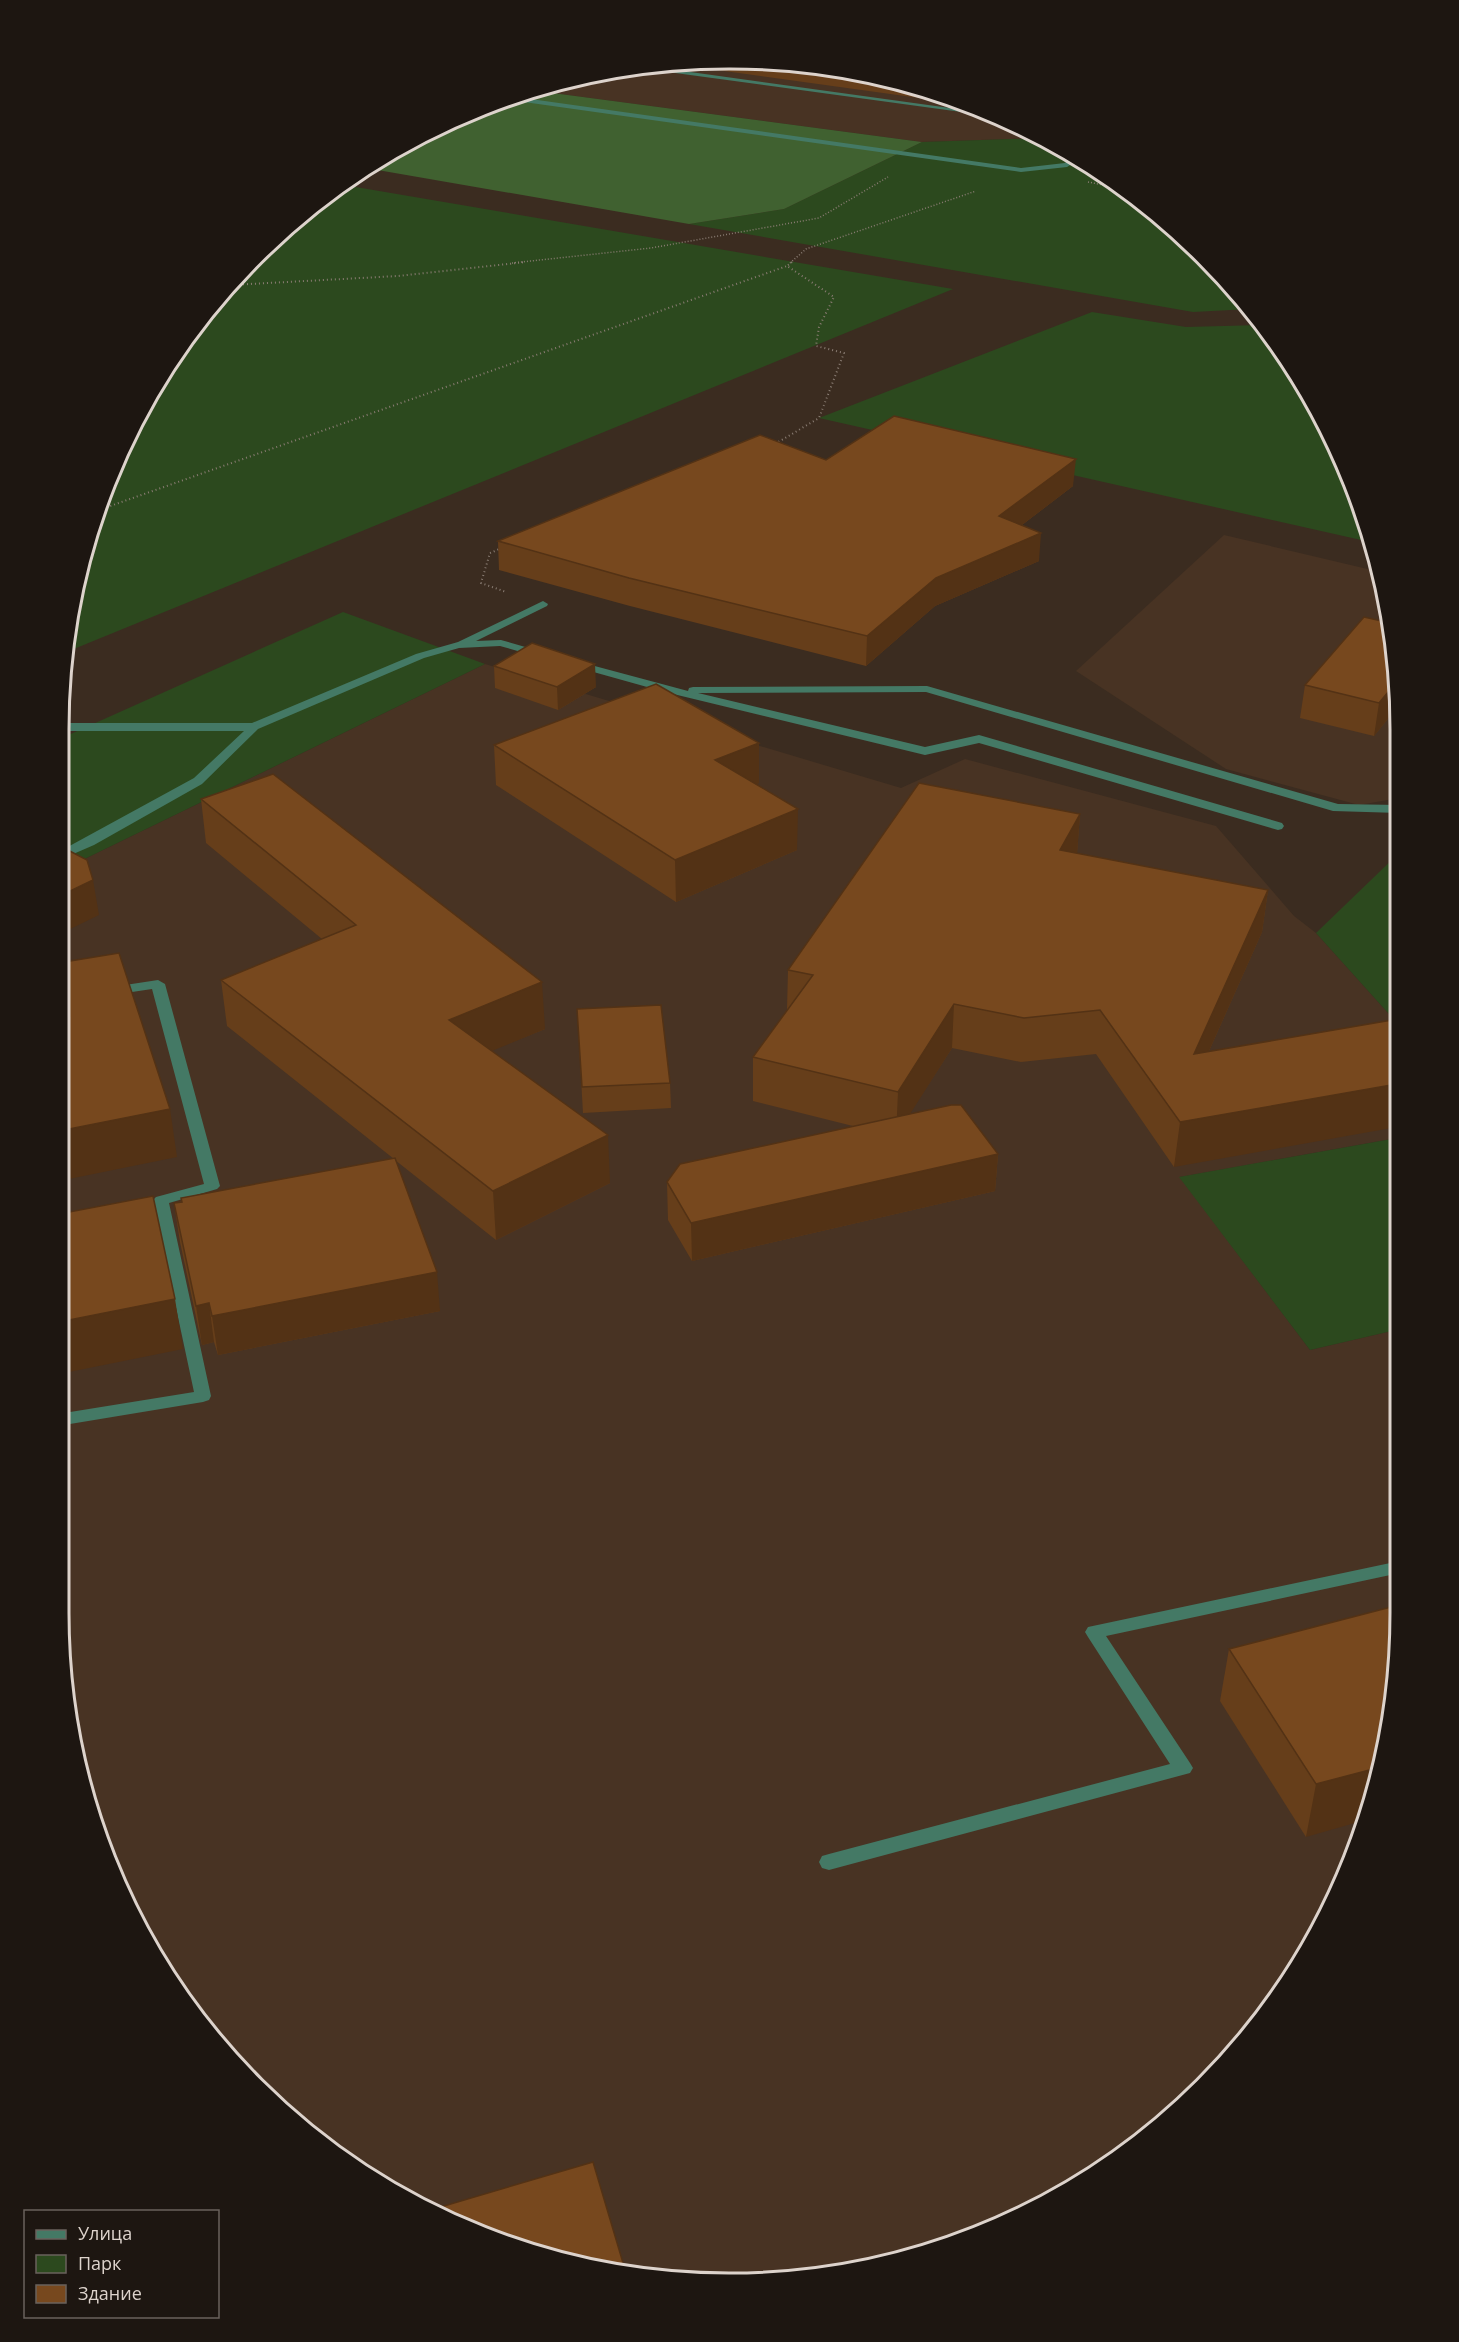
<svg xmlns="http://www.w3.org/2000/svg" width="1459" height="2342" font-family="'Open Sans',sans-serif">
<style>
.built{fill:#483323}
.green{fill:#2c491e}
.forest{fill:#406130}
.lines{fill:none;stroke-linecap:round;stroke-linejoin:round}
.path-far1{stroke:#897c72;stroke-width:1.5;stroke-dasharray:1 2;stroke-linecap:butt}
.path{stroke:#897c72;stroke-width:2;stroke-dasharray:1 3;stroke-linecap:butt}
.minor{fill:#447965;fill-rule:evenodd}
.wall{fill:#663e1a}
.shaded-wall{fill:#533215}
.building{fill:#77481e;stroke:#533215;stroke-width:1.5}
.rim{fill:none;stroke:#ddd3cc;stroke-width:3}
</style>
<rect width="100%" height="100%" fill="#3b2c20"/>
<!-- built -->
<g class="built">
<polygon points="773,60 903,81 1026,128 1044,138 922,142 530,90 642,64"/>
<polygon points="1224,535 1376,571 1399,685 1399,798 1359,805 1226,769 1076,671"/>
<polygon points="485,664 901,788 965,759 1216,826 1294,916 1316,933 1398,1024 1397,1138 1180,1177 1310,1350 1396,1330 1395,1700 1350,1869 1262,2021 1138,2145 1027,2214 945,2248 817,2278 729,2283 599,2271 514,2248 432,2214 321,2145 197,2021 128,1910 94,1828 64,1700 64,869"/>
</g>
<!-- green -->
<g class="green">
<polygon points="1044,138 1138,197 1234,287 1250,309 1193,312 689,224 784,209 922,142"/>
<polygon points="344,185 953,289 64,653 64,642 109,473 197,321 287,225"/>
<polygon points="1092,312 1186,327 1261,325 1311,394 1365,514 1370,542 819,418"/>
<polygon points="343,612 485,664 64,869 64,737"/>
<polygon points="1398,854 1398,1024 1316,933"/>
<polygon points="1397,1138 1396,1330 1310,1350 1179,1177"/>
</g>
<!-- forest -->
<polygon class="forest" points="530,90 922,142 784,209 689,224 366,168 394,149 513,94"/>
<g class="lines">
<!-- path-far1 -->
<g class="path-far1">
<polyline points="1088,182 1124,189"/>
<polyline points="512,263 651,248 819,218 888,177"/>
<polyline points="790,263 806,249 976,191"/>
</g>
<!-- path -->
<g class="path">
<polyline points="231,285 398,276 526,262"/>
<polyline points="775,444 819,418 844,353 816,346 819,327 834,297 787,266 792,262"/>
<polyline points="99,510 787,266"/>
<polyline points="502,548 490,553 481,583 506,592"/>
</g>
<!-- minor -->
<g class="minor">
<polygon points="640,65 986,113 998,117 631,67"/>
<polygon points="509,96 1021,168 1065,163 1072,156 1078,160 1067,167 1021,172 503,99"/>
<polygon points="543,601 548,604 547,606 476,641 501,640 546,653 546,657 542,658 500,646 459,648 424,658 258,729 202,784 94,845 64,858 64,849 194,778 244,731 64,731 64,723 252,723 416,654 458,642"/>
<polygon points="576,661 688,691 689,688 693,687 927,686 1338,804 1399,805 1399,813 1333,811 926,692 698,693 925,747 979,735 1282,823 1284,826 1282,829 1278,830 979,743 925,755 665,692 572,666 572,662"/>
<polygon points="158,980 165,984 220,1186 217,1189 169,1203 211,1396 209,1400 203,1402 64,1425 64,1413 194,1392 153,1200 156,1197 204,1184 152,989 112,995 105,991 112,987"/>
<polygon points="1395,1562 1395,1574 1106,1636 1190,1763 1193,1768 1190,1773 829,1870 822,1868 819,1862 822,1856 829,1854 1170,1764 1088,1637 1085,1632 1088,1627"/>
</g>
</g>
<!-- wall -->
<g class="wall">
<polygon points="773,60 903,81 946,98 941,101 667,63"/>
<polygon points="826,460 1073,486 1022,525 1039,561 935,606 866,666 630,606 499,570 498,541"/>
<polygon points="494,666 596,687 558,710 495,688"/>
<polygon points="1305,685 1399,685 1399,705 1374,736 1300,718"/>
<polygon points="759,743 759,783 755,784 797,850 676,902 496,785 494,745"/>
<polygon points="201,799 545,1029 492,1050 610,1183 496,1240 395,1160 440,1311 218,1355 214,1342 202,1345 180,1242 174,1203 394,1159 227,1026 221,980 322,939 206,843"/>
<polygon points="1080,814 1077,853 1268,890 1262,932 1209,1051 1174,1167 1096,1054 1021,1062 952,1048 910,1113 998,1154 995,1191 692,1261 668,1220 667,1182 853,1126 753,1101 753,1057 787,1010 788,970"/>
<polygon points="577,1009 670,1083 671,1108 583,1113"/>
<polygon points="1395,1606 1306,1837 1220,1701 1229,1649"/>
</g>
<!-- shaded-wall -->
<g class="shaded-wall">
<polygon points="941,96 946,98 941,101"/>
<polygon points="1076,459 1073,486 997,544 999,516"/>
<polygon points="1041,533 1039,561 935,606 866,666 867,636 936,578"/>
<polygon points="595,664 596,687 558,710 557,687"/>
<polygon points="1398,680 1399,685 1399,705 1374,736 1379,703"/>
<polygon points="759,743 759,783 715,800 715,760"/>
<polygon points="798,809 797,850 676,902 675,860"/>
<polygon points="1080,814 1077,855 1060,850"/>
<polygon points="93,880 99,915 64,932 64,894"/>
<polygon points="1268,890 1262,932 1188,1098 1194,1054"/>
<polygon points="542,982 545,1029 453,1067 449,1020"/>
<polygon points="954,1004 952,1048 896,1136 898,1092"/>
<polygon points="1397,1084 1397,1127 1174,1167 1180,1122"/>
<polygon points="170,1109 177,1157 64,1180 64,1130"/>
<polygon points="608,1135 610,1183 496,1240 493,1191"/>
<polygon points="998,1154 995,1191 692,1261 691,1223"/>
<polygon points="437,1272 440,1311 218,1355 212,1316"/>
<polygon points="175,1299 183,1349 64,1373 64,1321"/>
<polygon points="209,1303 214,1342 202,1345 196,1306"/>
<polygon points="1377,1768 1362,1821 1306,1837 1316,1784"/>
</g>
<!-- building -->
<g class="building">
<polygon points="894,416 1076,459 999,516 1041,533 936,578 867,636 629,578 498,541 760,435 826,460"/>
<polygon points="1364,617 1386,622 1398,680 1379,703 1305,685"/>
<polygon points="532,643 595,664 557,687 494,666"/>
<polygon points="656,684 759,743 715,760 798,809 675,860 494,745"/>
<polygon points="273,774 542,982 449,1020 608,1135 493,1191 221,980 356,925 201,799"/>
<polygon points="919,783 1080,814 1060,850 1268,890 1194,1054 1398,1019 1397,1084 1180,1122 1100,1010 1024,1018 954,1004 898,1092 753,1057 813,975 788,970"/>
<polygon points="64,848 87,860 93,880 64,894"/>
<polygon points="119,953 170,1109 64,1130 64,962"/>
<polygon points="661,1005 670,1083 582,1087 577,1009"/>
<polygon points="951,1105 961,1105 998,1154 691,1223 667,1182 680,1164"/>
<polygon points="395,1158 437,1272 212,1316 209,1303 196,1306 174,1203 182,1202 181,1198"/>
<polygon points="153,1196 175,1299 64,1321 64,1213"/>
<polygon points="1395,1606 1395,1700 1377,1768 1316,1784 1229,1649"/>
<polygon points="593,2162 626,2273 599,2271 514,2248 432,2214 427,2211"/>
</g>
<!-- crop -->
<path d="M0 0H1459V2342H0ZM729 69H730A660 660 0 0 1 1390 729V1613A660 660 0 0 1 730 2273H729A660 660 0 0 1 69 1613V729A660 660 0 0 1 729 69Z" fill="#1d1611" fill-rule="evenodd"/>
<path class="rim" d="M729 69H730A660 660 0 0 1 1390 729V1613A660 660 0 0 1 730 2273H729A660 660 0 0 1 69 1613V729A660 660 0 0 1 729 69Z"/>
<!-- legend -->
<rect x="24" y="2210" width="195" height="108" fill="#1d1611" stroke="#6a625c" stroke-width="1.5"/>
<rect x="36" y="2230" width="30" height="9" fill="#447965" stroke="#6a625c" stroke-width="1.5"/>
<text x="78" y="2240" font-size="18" fill="#ddd3cc">Улица</text>
<rect x="36" y="2255" width="30" height="18" fill="#2c491e" stroke="#6a625c" stroke-width="1.5"/>
<text x="78" y="2270" font-size="18" fill="#ddd3cc">Парк</text>
<rect x="36" y="2285" width="30" height="18" fill="#77481e" stroke="#6a625c" stroke-width="1.5"/>
<text x="78" y="2300" font-size="18" fill="#ddd3cc">Здание</text>
</svg>
